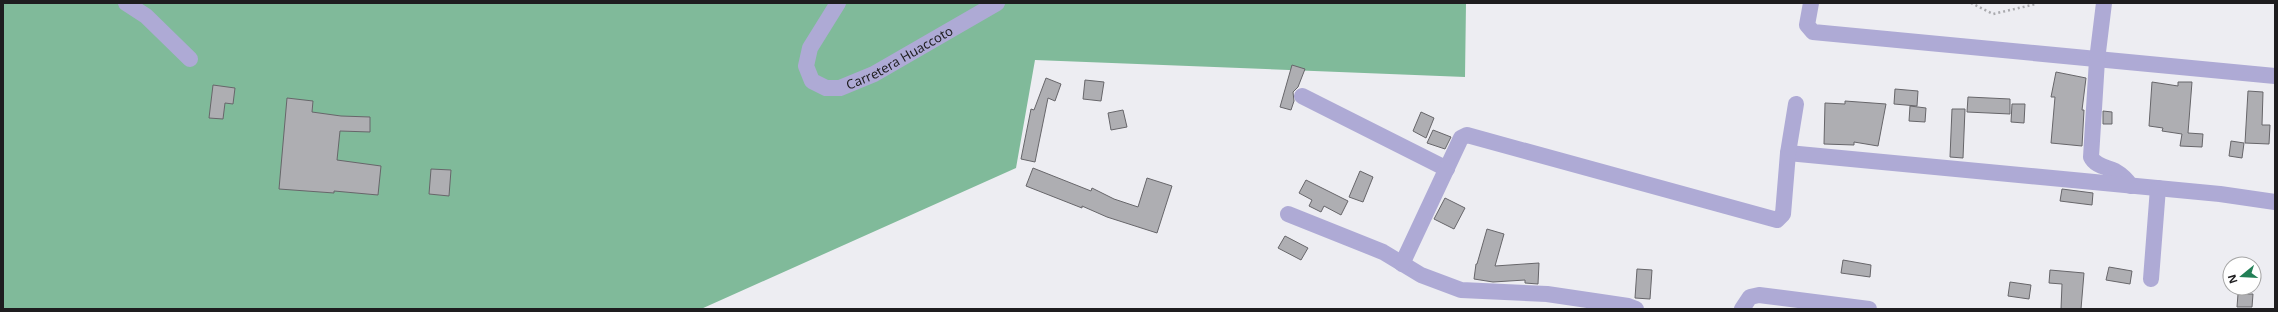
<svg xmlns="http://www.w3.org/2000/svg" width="2278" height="312" font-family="'Noto Sans',sans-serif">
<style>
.forest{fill:#80ba9a}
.building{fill:#aeaeb2;stroke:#67666a}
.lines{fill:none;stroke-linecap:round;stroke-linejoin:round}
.path{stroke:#aaaaae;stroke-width:2.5;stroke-dasharray:2 3;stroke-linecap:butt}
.minor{stroke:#aeaad5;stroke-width:16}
.labels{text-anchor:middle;stroke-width:3;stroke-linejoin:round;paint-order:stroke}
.street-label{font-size:13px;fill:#1e1d1f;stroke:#fff}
</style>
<rect width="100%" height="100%" fill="#ededf2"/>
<!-- forest -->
<polygon class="forest" points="3,3 1466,3 1465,77 1035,60 1016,168 701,309 3,309"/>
<!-- building -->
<g class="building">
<polygon points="1292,65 1305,69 1298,87 1293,92 1294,101 1291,110 1280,107"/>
<polygon points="2056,72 2086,78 2082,110 2084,110 2082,146 2051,143 2055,97 2051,97"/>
<polygon points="1046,78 1061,84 1055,101 1048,98 1035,162 1021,159 1031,109 1034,110"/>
<polygon points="1085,80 1104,82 1101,101 1083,99"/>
<polygon points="2152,82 2178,86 2178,82 2192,82 2188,133 2203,134 2202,147 2180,146 2182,134 2162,131 2163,128 2149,126"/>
<polygon points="213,85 235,88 233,104 225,103 223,119 209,118"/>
<polygon points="1895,89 1918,91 1917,106 1894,104"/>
<polygon points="2248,91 2263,92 2262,125 2270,125 2269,144 2245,143"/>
<polygon points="1968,97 2010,99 2010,114 1967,112"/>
<polygon points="287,98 313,101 312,112 341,116 370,117 370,132 340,131 337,160 381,166 378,195 334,191 334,193 279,189"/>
<polygon points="1845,101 1886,104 1878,146 1854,142 1854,145 1824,144 1825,103 1845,104"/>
<polygon points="2012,104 2025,104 2024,123 2011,122"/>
<polygon points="1910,106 1926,108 1925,122 1909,121"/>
<polygon points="1952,109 1965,109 1963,158 1950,157"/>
<polygon points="1123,110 1127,127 1111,130 1108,113"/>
<polygon points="2103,111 2112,112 2112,124 2103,124"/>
<polygon points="1421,112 1434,118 1426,138 1413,131"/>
<polygon points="1433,130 1451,137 1445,149 1427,143"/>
<polygon points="2231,141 2244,143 2242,158 2229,156"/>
<polygon points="1033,168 1091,191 1092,188 1114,199 1138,207 1147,178 1172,186 1157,233 1107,217 1082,206 1082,208 1026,186"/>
<polygon points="431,169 451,170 449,196 429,194"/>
<polygon points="1360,171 1373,177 1363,202 1349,197"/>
<polygon points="1306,180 1348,201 1341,215 1324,206 1321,212 1309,206 1312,200 1299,193"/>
<polygon points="2062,189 2093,193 2092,205 2060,201"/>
<polygon points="1445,198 1465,208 1454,229 1434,219"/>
<polygon points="1487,229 1504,234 1495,266 1539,263 1538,284 1525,283 1525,280 1493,282 1474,279 1476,264 1477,264"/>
<polygon points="1285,236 1308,248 1301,260 1278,248"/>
<polygon points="1843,260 1871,265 1870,277 1841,273"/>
<polygon points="2109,267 2132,271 2130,284 2106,280"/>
<polygon points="1637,269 1652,270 1650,299 1635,298"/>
<polygon points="2050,270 2084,273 2081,309 2061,309 2062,284 2049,283"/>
<polygon points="2010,282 2031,285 2029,299 2008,296"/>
<polygon points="2238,294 2253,294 2252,307 2237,307"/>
</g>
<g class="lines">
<!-- path -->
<polyline class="path" points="1971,3 1993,14 2036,4"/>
<!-- minor -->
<g class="minor">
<polyline points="126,3 146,16 190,59"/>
<path id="s1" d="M 838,3 L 810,48 L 806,66 L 812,81 L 826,88 L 840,88 L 874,74 L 997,3"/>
<polyline points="1811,3 1807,25 1813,32 2275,76"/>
<path d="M 2104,3 L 2097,60 L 2091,157 C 2095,166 2107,167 2115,171 C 2122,175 2127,180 2131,186"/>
<polyline points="1302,96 1447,169"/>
<polyline points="1788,153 2220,194 2275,202"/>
<polyline points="1288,214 1383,252 1421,275 1461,290 1547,294 1628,306 1636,309"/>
<polyline points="1402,264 1461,138 1467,135 1777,220 1783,214 1788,153 1796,104"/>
<polyline points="2151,279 2158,188"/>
<polyline points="1742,309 1750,297 1759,295 1869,309"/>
</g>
</g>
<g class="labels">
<!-- street labels -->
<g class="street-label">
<text dy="5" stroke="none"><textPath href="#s1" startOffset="184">Carretera Huaccoto</textPath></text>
</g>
</g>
<!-- border -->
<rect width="2278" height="312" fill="none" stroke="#1e1d1f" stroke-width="8"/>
<!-- north arrow -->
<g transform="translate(2242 276) rotate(252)"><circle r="19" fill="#ffffff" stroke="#a5a5a5"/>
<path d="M0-3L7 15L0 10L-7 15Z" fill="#227f56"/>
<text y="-6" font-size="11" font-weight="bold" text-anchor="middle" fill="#1e1d1f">N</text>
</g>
</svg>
